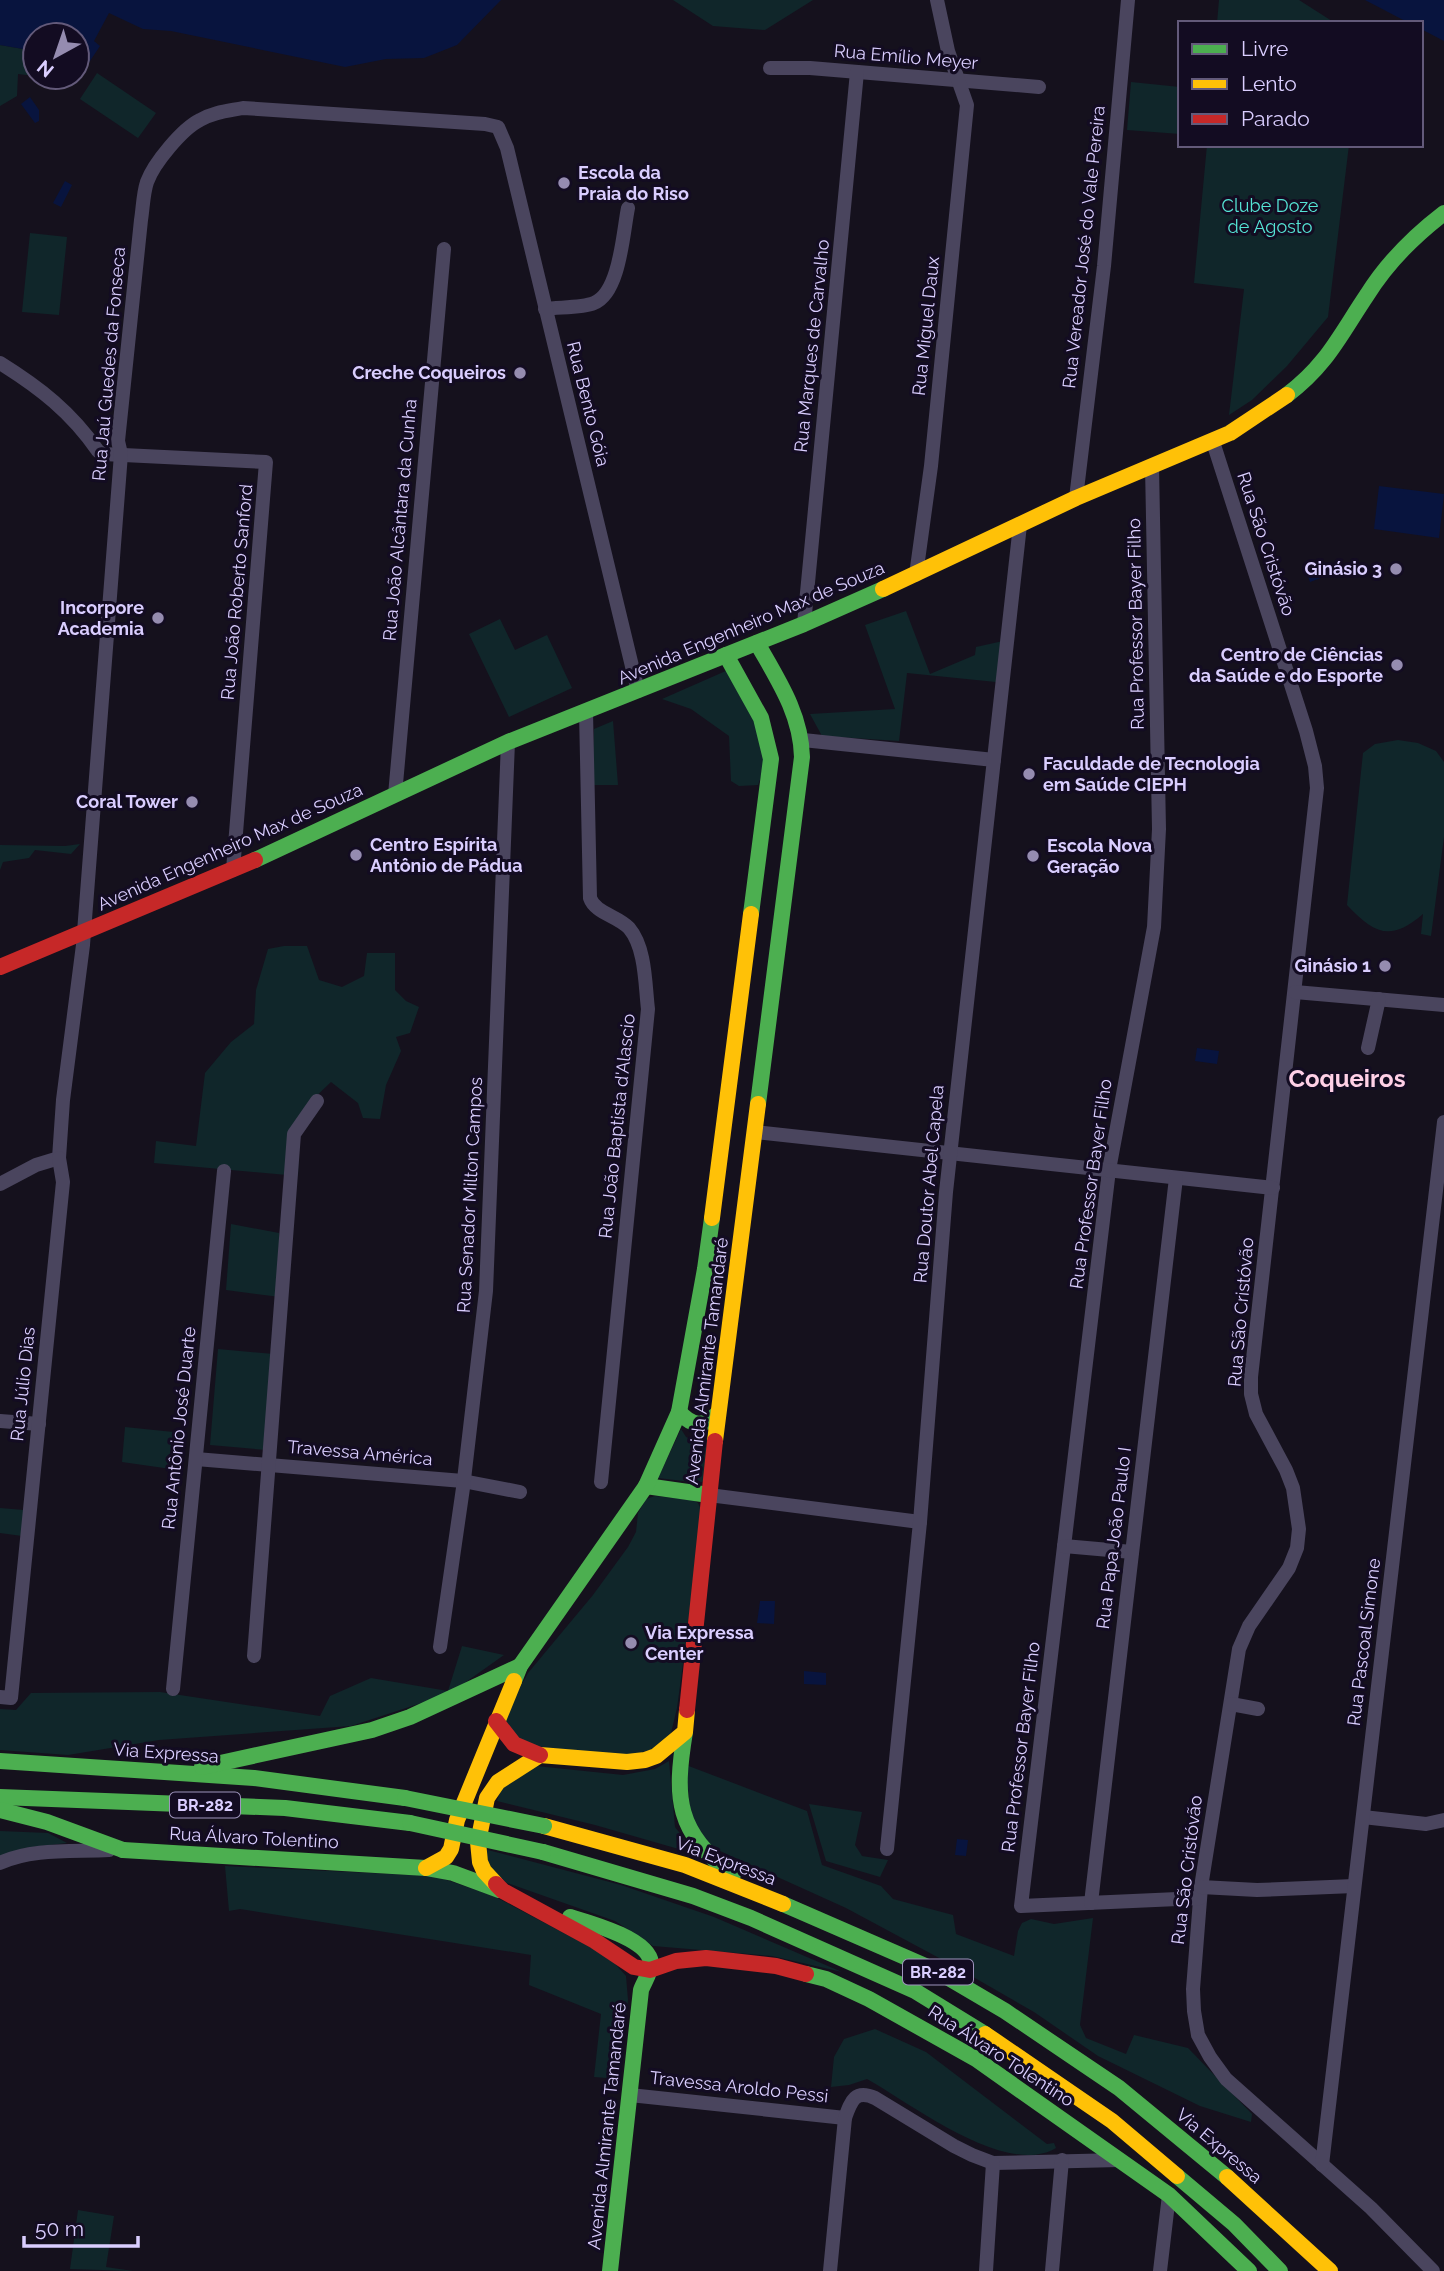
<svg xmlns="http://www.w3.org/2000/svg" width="1444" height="2271" font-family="Raleway,sans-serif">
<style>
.green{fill:#10262a}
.water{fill:#08143e}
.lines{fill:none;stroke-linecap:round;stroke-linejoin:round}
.street{stroke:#4a455e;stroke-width:14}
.fast{stroke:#4caf50;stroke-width:16}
.slow{stroke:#ffc107;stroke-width:16}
.jam{stroke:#c62828;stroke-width:16}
.fast-bridge{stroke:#4caf50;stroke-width:16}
.poi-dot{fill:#958cb0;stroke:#130c22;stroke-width:2.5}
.labels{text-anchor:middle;stroke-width:6;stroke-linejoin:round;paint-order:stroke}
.shield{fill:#130c22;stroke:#9e94bd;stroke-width:2}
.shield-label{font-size:16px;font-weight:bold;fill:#daceff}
.street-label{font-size:18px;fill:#daceff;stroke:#130c22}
.poi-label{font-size:18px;font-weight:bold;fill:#daceff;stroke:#130c22;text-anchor:end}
.park-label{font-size:18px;fill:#55e4d5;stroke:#130c22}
.district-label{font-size:24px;font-weight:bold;fill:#ffd0e7;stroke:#130c22}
</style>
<rect width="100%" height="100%" fill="#15111d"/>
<!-- green -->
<g class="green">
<polygon points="673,0 813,0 765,30 713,26"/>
<polygon points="1219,0 1299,0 1335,23 1217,23"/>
<polygon points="0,45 35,51 35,76 18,74 17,96 0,106"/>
<polygon points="97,73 156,113 138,138 80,99"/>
<polygon points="1131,82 1180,87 1180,134 1127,130"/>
<polygon points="1207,145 1349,145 1328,317 1287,366 1252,400 1229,415 1244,289 1194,283"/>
<polygon points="30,233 67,237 59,315 22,312"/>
<polygon points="906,611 930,674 975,655 976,647 1003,641 996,682 907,673 899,741 822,736 810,714 895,709 865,625"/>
<polygon points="500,619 515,650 547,635 572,688 509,717 469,634"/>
<path d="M 728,670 C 745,705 775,745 758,785 L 739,786 L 731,781 L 729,736 L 691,709 L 662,699 Z"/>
<polygon points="613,721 618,785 592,785 594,729"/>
<path d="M 1398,740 L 1418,743 L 1436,751 L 1444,762 L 1444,837 L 1431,936 L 1421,934 L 1423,914 C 1390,942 1375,934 1347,905 L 1363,753 L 1375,744 Z"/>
<polygon points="80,844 71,854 35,850 29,858 3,862 0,870 0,845 65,846"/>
<polygon points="284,946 307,946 319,980 342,987 364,976 367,953 395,953 395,990 406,1001 419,1007 410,1033 396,1037 401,1051 386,1085 380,1119 363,1118 358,1103 331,1082 307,1105 300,1123 298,1176 154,1163 156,1141 196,1146 205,1073 231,1042 254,1024 256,990 268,949"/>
<polygon points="231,1224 279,1233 280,1297 226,1290"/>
<polygon points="218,1349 274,1354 266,1450 210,1445"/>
<polygon points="125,1427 183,1433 178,1470 122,1462"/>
<polygon points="681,1429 686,1437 698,1442 707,1438 704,1481 699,1483 658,1478"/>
<polygon points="655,1496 693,1500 698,1503 701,1510 698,1552 677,1708 671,1733 653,1749 628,1756 527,1746 506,1725 506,1713 528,1673 593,1595 628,1547 636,1532 638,1513 646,1499"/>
<polygon points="0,1508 24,1510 22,1536 0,1533"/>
<polygon points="462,1646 504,1655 449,1694 351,1726 159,1740 68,1755 0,1750 0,1709 16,1710 31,1693 160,1692 320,1716 330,1696 371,1678 448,1691"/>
<polygon points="669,1761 675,1827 696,1854 595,1825 497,1801 501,1789 536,1766 623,1775 655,1769"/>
<polygon points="686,1765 807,1811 822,1865 881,1886 893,1899 953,1915 956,1934 1014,1956 1018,1931 1022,1923 1031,1919 1054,1924 1093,1918 1080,2025 1086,2038 1126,2054 1134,2035 1188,2048 1252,2114 1251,2122 1200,2106 1098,2056 1034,2012 954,1966 846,1908 709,1846 691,1822"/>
<polygon points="809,1804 862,1812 855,1845 862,1856 888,1860 880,1877 826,1861"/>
<polygon points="0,1831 48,1833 67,1843 25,1848 0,1857"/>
<polygon points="484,1849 621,1885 714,1917 842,1972 772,1956 653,1946 615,1921 507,1883 492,1872"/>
<polygon points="225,1866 435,1876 494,1896 609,1957 626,1976 628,2000 619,2079 594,2077 601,2014 529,1985 531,1955 240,1909 229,1911"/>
<path d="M 875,2029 L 926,2052 L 1047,2144 L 1054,2143 L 1056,2148 C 1006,2178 912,2104 867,2079 L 849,2085 L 831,2087 L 834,2057 L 844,2039 Z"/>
<polygon points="78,2210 114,2216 106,2267 133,2271 70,2269"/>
</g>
<!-- water -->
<g class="water">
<polygon points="0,0 501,0 457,45 424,58 386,59 345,67 171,31 143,29 109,13 94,41 100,46 88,64 77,61 77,35 35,35 35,51 0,45"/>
<polygon points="1365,0 1444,0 1444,41 1421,29 1421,23 1409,23"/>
<polygon points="30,97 39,110 39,121 35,123 21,104"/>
<polygon points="65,181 72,185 61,207 53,203"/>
<polygon points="1379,486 1444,494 1439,538 1374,529"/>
<polygon points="1320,566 1326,576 1310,582 1305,568"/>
<polygon points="1197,1048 1219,1051 1217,1064 1195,1061"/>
<polygon points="760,1601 775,1601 774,1624 757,1623"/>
<polygon points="804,1671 826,1673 826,1685 804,1684"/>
<polygon points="957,1839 968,1840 966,1856 955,1855"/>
</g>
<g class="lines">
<!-- street -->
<g class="street">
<polyline points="770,68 810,68 1039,87"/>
<path d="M 545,309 C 559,307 582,308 594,303 C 620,293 623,232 628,208"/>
<path d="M 0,363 C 40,388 71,412 98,451 L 103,454 L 266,462 L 233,870"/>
<polyline points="1213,442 1306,731 1315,766 1317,788 1251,1377 1251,1394 1256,1414 1286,1470 1293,1488 1299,1529 1297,1548 1289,1568 1249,1626 1239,1649 1201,1887 1193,1989 1194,2011 1198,2035 1210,2057 1226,2079 1371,2208 1433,2271"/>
<polyline points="1152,466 1159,829 1154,927 1109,1170 1021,1906 1200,1898"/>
<polyline points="1076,498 1104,266 1128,0"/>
<polyline points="916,575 931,466 967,105 948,51 937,0"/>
<polyline points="804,624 857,72"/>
<path d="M 586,712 L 590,898 C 595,913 618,916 629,928 C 646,948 645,985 648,1009 L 601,1482"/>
<polyline points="803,740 994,760"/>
<polyline points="395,795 444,249"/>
<polyline points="1295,992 1444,1005"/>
<polyline points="1368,1048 1379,999"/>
<polyline points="755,1132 1273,1188"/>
<path d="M 0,1184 L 36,1165 L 59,1158 L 63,1100 L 83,945 L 121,454 L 118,441 L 141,220 C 143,208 143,194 147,182 C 154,163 182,129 200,120 C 214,112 228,111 243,108 L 485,124 L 498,127 L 507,148 L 638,691"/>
<polyline points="0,1421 39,1424"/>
<polyline points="196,1459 463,1481 520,1492"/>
<polyline points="709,1495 920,1522"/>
<polyline points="1064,1546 1132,1552"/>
<polyline points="440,1647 463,1488 486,1291 508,742"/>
<polyline points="254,1656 294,1134 317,1101"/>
<polyline points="173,1689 224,1171"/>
<polyline points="0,1697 11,1698 63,1182 59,1158"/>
<polyline points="1231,1704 1258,1709"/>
<polyline points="1363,1817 1426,1824 1444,1820"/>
<polyline points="887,1849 920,1522 946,1192 1020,525"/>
<path d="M 0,1863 C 32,1848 74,1852 109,1850"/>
<polyline points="1201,1887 1257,1890 1354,1886"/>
<polyline points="1091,1903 1176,1178"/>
<polyline points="630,2095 845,2118"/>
<polyline points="1322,2165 1444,1122"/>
<path d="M 830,2271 L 845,2118 C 851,2101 855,2089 875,2098 L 954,2146 L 972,2155 L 993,2163 L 1119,2160"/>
<polyline points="986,2271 993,2163"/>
<polyline points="1052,2271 1062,2160"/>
<polyline points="1160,2271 1169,2195"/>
</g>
<!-- fast -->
<g class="fast">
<path d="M 1287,395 C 1327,365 1340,335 1367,295 C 1387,263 1414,236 1444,213"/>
<path d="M 757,643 C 778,680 801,714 802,757 L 758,1104"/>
<polyline points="726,655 761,718 771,759 751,914"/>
<polyline points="255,860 508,742 804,624 883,589"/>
<path d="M 679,1412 C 693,1427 704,1428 718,1413"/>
<polyline points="646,1486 709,1495"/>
<polyline points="514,1681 520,1666 646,1486 679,1412 705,1269 712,1218"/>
<path d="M 685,1732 C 674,1799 676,1832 733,1875"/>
<polyline points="0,1761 254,1778 405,1798"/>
<polyline points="202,1767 372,1730 410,1717 520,1666"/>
<polyline points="0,1797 285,1808 410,1823"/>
<polyline points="0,1810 47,1822 123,1850"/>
<polyline points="123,1850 426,1868 453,1873 499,1890"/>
<polyline points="543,1852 693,1896 751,1918 915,1991 985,2034"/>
<polyline points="783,1904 937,1971 1005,2011 1119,2088 1227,2177"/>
<path d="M 570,1917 C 590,1923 649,1939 651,1963 C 651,1972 644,1982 641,1990 L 610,2271"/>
<polyline points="806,1974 826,1979 869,1999 976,2059 1169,2195 1249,2271"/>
<polyline points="1177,2176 1234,2224 1280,2271"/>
</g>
<!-- slow -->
<g class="slow">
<polyline points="883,589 1076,498 1230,433 1287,395"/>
<polyline points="712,1218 751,914"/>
<polyline points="715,1441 758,1104"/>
<polyline points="544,1826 685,1865 783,1904"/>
<polyline points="426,1868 446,1857 451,1849 457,1820 514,1681"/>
<polyline points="496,1884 484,1871 480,1862 478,1842 487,1798 498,1782 540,1755 627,1762 645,1760 656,1756 685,1732 687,1710"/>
<polyline points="985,2034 1112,2121 1177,2176"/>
<polyline points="1227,2177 1330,2271"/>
</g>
<!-- jam -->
<g class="jam">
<polyline points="0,967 255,860"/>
<polyline points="687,1710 715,1441"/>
<polyline points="496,1721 514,1744 540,1755"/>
<polyline points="496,1884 503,1891 595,1941 634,1967 650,1970 676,1961 706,1958 776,1966 806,1974"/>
</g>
<!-- fast-bridge -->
<g class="fast-bridge">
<polyline points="405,1798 544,1826"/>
<polyline points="410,1823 543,1852"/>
</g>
</g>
<!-- markers -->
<g class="poi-dot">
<circle cx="564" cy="183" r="7"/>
<circle cx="520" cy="373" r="7"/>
<circle cx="1396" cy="569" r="7"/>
<circle cx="158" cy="618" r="7"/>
<circle cx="1397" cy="665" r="7"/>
<circle cx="1029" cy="774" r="7"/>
<circle cx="192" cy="802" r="7"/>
<circle cx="356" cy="855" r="7"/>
<circle cx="1033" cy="856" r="7"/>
<circle cx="1385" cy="966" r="7"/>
<circle cx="631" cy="1643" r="7"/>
</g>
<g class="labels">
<!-- shield labels -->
<g class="shield">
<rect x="170" y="1792.5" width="70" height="25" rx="5"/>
<rect x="903" y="1959.5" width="70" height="25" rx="5"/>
</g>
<g class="shield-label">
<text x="205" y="1811">BR-282</text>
<text x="938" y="1978">BR-282</text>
</g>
<!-- street labels -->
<g class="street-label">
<text transform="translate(906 57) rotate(5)" y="6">Rua Emílio Meyer</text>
<text transform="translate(1084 247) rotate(-84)" y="6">Rua Vereador José do Vale Pereira</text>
<text transform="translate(926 326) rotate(-84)" y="6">Rua Miguel Daux</text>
<text transform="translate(812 346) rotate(-84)" y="6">Rua Marques de Carvalho</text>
<text transform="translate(109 364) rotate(-85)" y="6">Rua Jaú Guedes da Fonseca</text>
<text transform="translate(588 404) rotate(76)" y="6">Rua Bento Góia</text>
<text transform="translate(400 520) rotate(-85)" y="6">Rua João Alcântara da Cunha</text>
<text transform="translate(1266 544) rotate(72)" y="6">Rua São Cristóvão</text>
<text transform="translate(237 592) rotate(-85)" y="6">Rua João Roberto Sanford</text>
<text transform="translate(751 623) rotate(-23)" y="6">Avenida Engenheiro Max de Souza</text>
<text transform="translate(1136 624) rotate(-91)" y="6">Rua Professor Bayer Filho</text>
<text transform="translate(230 847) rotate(-24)" y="6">Avenida Engenheiro Max de Souza</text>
<text transform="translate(617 1126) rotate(-84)" y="6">Rua João Baptista d'Alascio</text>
<text transform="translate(929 1184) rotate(-85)" y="6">Rua Doutor Abel Capela</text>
<text transform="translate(1091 1184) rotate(-82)" y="6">Rua Professor Bayer Filho</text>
<text transform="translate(470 1195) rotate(-87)" y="6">Rua Senador Milton Campos</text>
<text transform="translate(1241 1312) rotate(-85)" y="6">Rua São Cristóvão</text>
<text transform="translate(707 1361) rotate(-83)" y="6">Avenida Almirante Tamandaré</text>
<text transform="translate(23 1384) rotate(-84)" y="6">Rua Júlio Dias</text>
<text transform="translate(179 1428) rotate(-84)" y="6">Rua Antônio José Duarte</text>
<text transform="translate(360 1453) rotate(5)" y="6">Travessa América</text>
<text transform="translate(1114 1538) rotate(-83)" y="6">Rua Papa João Paulo I</text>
<text transform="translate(1364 1642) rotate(-83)" y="6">Rua Pascoal Simone</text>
<text transform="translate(1021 1747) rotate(-83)" y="6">Rua Professor Bayer Filho</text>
<text transform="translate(166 1753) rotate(4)" y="6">Via Expressa</text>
<text transform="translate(254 1838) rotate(3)" y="6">Rua Álvaro Tolentino</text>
<text transform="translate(726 1861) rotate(21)" y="6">Via Expressa</text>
<text transform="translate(1187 1870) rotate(-83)" y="6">Rua São Cristóvão</text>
<text transform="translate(1001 2056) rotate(33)" y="6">Rua Álvaro Tolentino</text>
<text transform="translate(739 2087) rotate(6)" y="6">Travessa Aroldo Pessi</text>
<text transform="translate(607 2126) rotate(-84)" y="6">Avenida Almirante Tamandaré</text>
<text transform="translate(1219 2146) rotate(40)" y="6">Via Expressa</text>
</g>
<!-- poi labels -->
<g class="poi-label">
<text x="578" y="179" text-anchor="start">Escola da<tspan x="578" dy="21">Praia do Riso</tspan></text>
<text x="506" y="379">Creche Coqueiros</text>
<text x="1382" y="575">Ginásio 3</text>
<text x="144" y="614">Incorpore<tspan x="144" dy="21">Academia</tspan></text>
<text x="1383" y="661">Centro de Ciências<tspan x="1383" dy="21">da Saúde e do Esporte</tspan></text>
<text x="1043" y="770" text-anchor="start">Faculdade de Tecnologia<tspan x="1043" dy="21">em Saúde CIEPH</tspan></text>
<text x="178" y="808">Coral Tower</text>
<text x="370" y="851" text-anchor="start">Centro Espírita<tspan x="370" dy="21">Antônio de Pádua</tspan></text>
<text x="1047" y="852" text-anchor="start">Escola Nova<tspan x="1047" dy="21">Geração</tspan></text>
<text x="1371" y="972">Ginásio 1</text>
<text x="645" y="1639" text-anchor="start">Via Expressa<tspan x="645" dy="21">Center</tspan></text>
</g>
<!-- park labels -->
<g class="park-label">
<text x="1270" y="212">Clube Doze<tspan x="1270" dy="21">de Agosto</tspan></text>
</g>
<!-- district labels -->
<g class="district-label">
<text x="1347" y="1087">Coqueiros</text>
</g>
</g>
<!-- legend -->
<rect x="1178" y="21" width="245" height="126" fill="#130c22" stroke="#635a7a" stroke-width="2"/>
<rect x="1192" y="44" width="35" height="10" fill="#4caf50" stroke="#635a7a" stroke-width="2"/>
<text x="1241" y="56" font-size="21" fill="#daceff">Livre</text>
<rect x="1192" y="79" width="35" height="10" fill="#ffc107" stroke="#635a7a" stroke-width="2"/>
<text x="1241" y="91" font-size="21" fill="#daceff">Lento</text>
<rect x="1192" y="114" width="35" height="10" fill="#c62828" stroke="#635a7a" stroke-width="2"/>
<text x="1241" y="126" font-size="21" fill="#daceff">Parado</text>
<!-- north arrow -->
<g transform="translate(56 56) rotate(220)"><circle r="33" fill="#130c22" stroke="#635a7a" stroke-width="2"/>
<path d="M0-5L12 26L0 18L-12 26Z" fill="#958cb0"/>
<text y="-10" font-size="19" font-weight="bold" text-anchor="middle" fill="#daceff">N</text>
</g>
<!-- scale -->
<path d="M24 2236v10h114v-10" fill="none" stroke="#daceff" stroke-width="3.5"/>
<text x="35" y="2236" font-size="21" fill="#daceff" stroke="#130c22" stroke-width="5" paint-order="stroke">50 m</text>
</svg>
